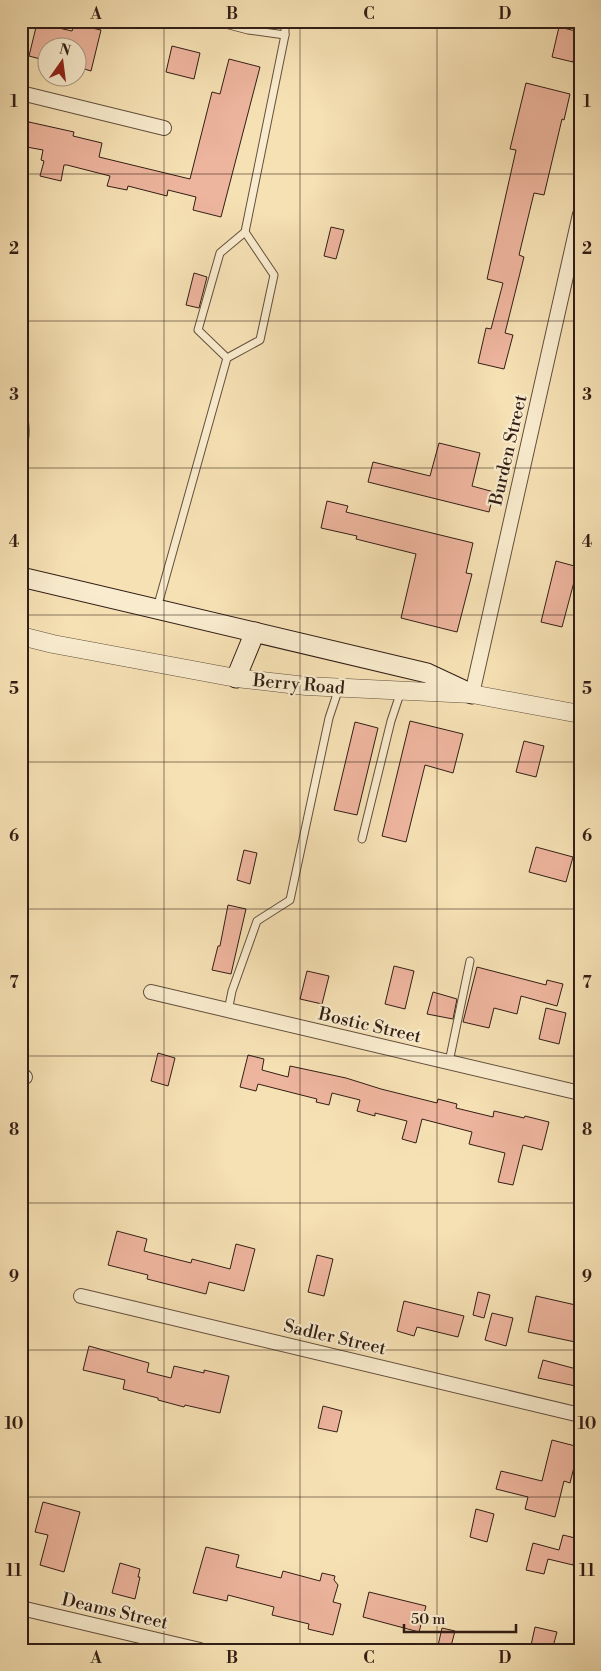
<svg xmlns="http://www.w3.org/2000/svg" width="601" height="1671" font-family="'Libre Bodoni',serif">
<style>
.building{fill:#eeb59e;stroke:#321e16}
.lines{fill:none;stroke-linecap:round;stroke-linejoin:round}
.service-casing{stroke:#634f3e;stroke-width:9}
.minor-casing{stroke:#634f3e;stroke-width:16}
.tertiary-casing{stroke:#634f3e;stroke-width:19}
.secondary-casing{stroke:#321e16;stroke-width:21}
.service{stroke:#f9ecce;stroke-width:7}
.minor{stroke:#f9ecce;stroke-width:14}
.tertiary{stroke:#f9ecce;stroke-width:18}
.secondary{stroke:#f9ecce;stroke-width:19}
.grid{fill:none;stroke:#321e16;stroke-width:1;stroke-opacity:0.55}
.labels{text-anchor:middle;stroke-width:4.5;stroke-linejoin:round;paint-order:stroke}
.street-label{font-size:18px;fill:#321e16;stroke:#f9ecce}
.neatline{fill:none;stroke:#321e16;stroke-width:2}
.grid-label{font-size:16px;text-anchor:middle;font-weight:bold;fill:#321e16}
</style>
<rect width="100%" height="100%" fill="#f6e1b4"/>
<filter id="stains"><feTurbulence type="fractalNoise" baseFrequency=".004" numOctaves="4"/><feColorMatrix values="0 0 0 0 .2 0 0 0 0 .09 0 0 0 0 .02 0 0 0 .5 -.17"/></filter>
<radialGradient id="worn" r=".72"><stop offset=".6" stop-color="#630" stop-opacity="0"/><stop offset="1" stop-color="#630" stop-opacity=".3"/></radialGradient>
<!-- building -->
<g class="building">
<polygon points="37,23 72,31 74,24 101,30 91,71 78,67 78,48 48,48 48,61 29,56"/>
<polygon points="559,27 580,32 573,62 552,57"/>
<polygon points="172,46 200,53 194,79 166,72"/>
<polygon points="229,59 260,67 221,217 193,210 196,197 168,190 167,196 128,186 127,190 107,186 110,176 67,165 64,165 61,181 40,176 44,161 41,160 43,150 21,146 21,124 28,125 29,122 74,132 73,136 102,143 99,157 190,179 212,92 220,94"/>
<polygon points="526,83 570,94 564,120 562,119 544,195 534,193 519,255 524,257 505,333 513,335 504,369 478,363 486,328 491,329 503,283 487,279 516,150 510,149"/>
<polygon points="331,227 344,230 336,259 324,256"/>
<polygon points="194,273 207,277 199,308 186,305"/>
<polygon points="439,443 480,453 472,486 494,492 489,512 368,482 373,462 430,476"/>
<polygon points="327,501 348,506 346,512 473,543 466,573 472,574 457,632 401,618 416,554 356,539 357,536 321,528"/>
<polygon points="556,561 578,567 562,627 541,622"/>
<polygon points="410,721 463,734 453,773 425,765 406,842 382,836"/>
<polygon points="355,722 378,728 357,815 334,810"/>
<polygon points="524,741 544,746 536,777 516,772"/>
<polygon points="536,847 573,857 566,882 529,872"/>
<polygon points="244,850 257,853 250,884 237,880"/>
<polygon points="228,905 246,909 231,974 212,970 218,946 220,946"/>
<polygon points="394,966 414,971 405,1009 385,1004"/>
<polygon points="477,967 546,985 547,980 563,984 557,1006 521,996 517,1014 494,1008 489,1028 463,1022"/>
<polygon points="307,971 329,976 322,1004 300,999"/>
<polygon points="433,992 457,999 453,1019 427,1014"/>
<polygon points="546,1008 566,1013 559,1044 539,1039"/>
<polygon points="158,1053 175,1058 168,1086 151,1081"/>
<polygon points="248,1055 264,1059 262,1070 288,1077 290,1066 346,1078 381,1089 437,1103 438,1099 457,1104 456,1108 493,1117 494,1111 524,1118 525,1116 549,1122 542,1150 523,1145 513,1185 498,1182 505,1153 469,1144 472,1132 422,1119 416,1143 402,1139 407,1121 375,1113 375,1116 357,1111 360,1100 332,1093 329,1105 316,1102 317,1099 258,1084 256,1091 240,1087"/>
<polygon points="117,1231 147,1239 144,1251 191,1263 192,1259 230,1269 236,1244 255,1249 244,1291 209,1282 206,1294 147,1279 148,1275 108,1265"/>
<polygon points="317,1255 333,1259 324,1296 308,1292"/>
<polygon points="478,1292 490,1295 484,1318 473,1315"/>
<polygon points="536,1296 580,1306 580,1343 528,1332"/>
<polygon points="404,1301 464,1316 458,1337 417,1327 414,1336 397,1331"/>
<polygon points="492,1313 513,1318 506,1346 485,1340"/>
<polygon points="89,1346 149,1363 147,1372 171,1378 174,1366 204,1373 204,1370 229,1376 220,1413 185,1405 184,1407 158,1400 158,1398 123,1389 125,1380 83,1370"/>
<polygon points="543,1360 580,1370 580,1387 538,1378"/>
<polygon points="323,1406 342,1411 337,1432 318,1428"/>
<polygon points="552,1440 579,1447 570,1483 564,1481 555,1517 525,1509 528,1497 496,1489 501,1471 542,1481"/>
<polygon points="43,1502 80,1512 64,1572 40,1565 48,1535 35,1532"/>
<polygon points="476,1509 494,1514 487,1542 470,1537"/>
<polygon points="563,1535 579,1539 573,1565 548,1559 544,1574 526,1570 533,1543 559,1550"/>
<polygon points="206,1547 239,1555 236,1567 281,1578 283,1571 320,1581 322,1573 335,1576 334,1580 338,1585 333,1602 341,1604 333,1635 308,1629 309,1624 272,1615 274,1607 228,1595 227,1601 193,1593"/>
<polygon points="120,1563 140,1569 138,1577 140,1577 135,1599 112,1593"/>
<polygon points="369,1592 426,1606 419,1632 363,1617"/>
<polygon points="535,1627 557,1632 552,1650 530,1650"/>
<polygon points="442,1628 455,1631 450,1650 437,1650"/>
</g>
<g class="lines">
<!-- service casing -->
<g class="service-casing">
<g id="service">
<polyline points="214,21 248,30 285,35"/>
<polyline points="245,232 285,35 285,21"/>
<path d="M 21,406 C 26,423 27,437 21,454"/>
<polyline points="157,608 227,358 260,340 274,275 245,232 220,253 198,330 227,358"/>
<polyline points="362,839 391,721 401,691"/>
<polyline points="228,1011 232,991 257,921 290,900 329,718 339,688"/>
<polyline points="449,1062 470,961"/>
</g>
</g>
<!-- minor casing -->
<g class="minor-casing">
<g id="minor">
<polyline points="21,93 164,128"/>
<polyline points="472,694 580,214"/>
<polyline points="151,992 580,1093"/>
<polyline points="21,1076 25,1077"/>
<polyline points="81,1296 580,1415"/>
<polyline points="21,1608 200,1650"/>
</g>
</g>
<!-- tertiary casing -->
<g class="tertiary-casing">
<polyline id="tertiary" points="21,636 53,644 236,678 306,686 472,694 580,714"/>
</g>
<!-- secondary casing -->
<g class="secondary-casing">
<g id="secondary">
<polyline points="21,577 427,673 472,694"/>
<polyline points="236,678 255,632"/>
</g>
</g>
<!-- service -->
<use href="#service" class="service"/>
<!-- minor -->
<use href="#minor" class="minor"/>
<!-- tertiary -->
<use href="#tertiary" class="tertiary"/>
<!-- secondary -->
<use href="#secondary" class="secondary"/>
</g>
<!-- grid -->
<path class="grid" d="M 164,21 L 164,1650M 300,21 L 300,1650M 437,21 L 437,1650M 21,174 L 580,174M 21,321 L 580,321M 21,468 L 580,468M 21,615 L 580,615M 21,762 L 580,762M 21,909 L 580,909M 21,1056 L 580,1056M 21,1203 L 580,1203M 21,1350 L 580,1350M 21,1497 L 580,1497"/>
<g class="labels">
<!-- street labels -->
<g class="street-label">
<text transform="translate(508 450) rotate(-77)" y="6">Burden Street</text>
<text transform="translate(299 684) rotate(5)" y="6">Berry Road</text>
<text transform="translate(370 1025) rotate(13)" y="6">Bostic Street</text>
<text transform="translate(335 1337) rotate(13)" y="6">Sadler Street</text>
<text transform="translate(115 1611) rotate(13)" y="6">Deams Street</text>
</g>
</g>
<!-- margin -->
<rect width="601" height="1671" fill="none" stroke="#f6e1b4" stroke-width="55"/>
<!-- north arrow -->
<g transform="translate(62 62) rotate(14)"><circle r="24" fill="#f9ecce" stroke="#a99a84"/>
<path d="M0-4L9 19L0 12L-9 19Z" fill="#8f2418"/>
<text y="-8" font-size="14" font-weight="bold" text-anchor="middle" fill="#321e16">N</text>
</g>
<!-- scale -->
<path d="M404 1624v8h112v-8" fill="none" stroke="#321e16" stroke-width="2.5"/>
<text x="411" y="1624" font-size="15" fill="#321e16" stroke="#f9ecce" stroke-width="4" paint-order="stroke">50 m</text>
<rect x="28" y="28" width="546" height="1616" class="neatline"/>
<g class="grid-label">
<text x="96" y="19">A</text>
<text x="232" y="19">B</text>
<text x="369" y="19">C</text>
<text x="505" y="19">D</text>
<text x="14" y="107">1</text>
<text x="587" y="107">1</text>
<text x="14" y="254">2</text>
<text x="587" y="254">2</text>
<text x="14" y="400">3</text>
<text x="587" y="400">3</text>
<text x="14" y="547">4</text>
<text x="587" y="547">4</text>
<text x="14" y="694">5</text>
<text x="587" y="694">5</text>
<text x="14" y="841">6</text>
<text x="587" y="841">6</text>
<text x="14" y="988">7</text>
<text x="587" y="988">7</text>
<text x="14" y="1135">8</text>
<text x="587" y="1135">8</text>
<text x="14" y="1282">9</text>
<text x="587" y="1282">9</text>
<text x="14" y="1429">10</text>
<text x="587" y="1429">10</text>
<text x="14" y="1576">11</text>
<text x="587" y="1576">11</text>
<text x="96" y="1663">A</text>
<text x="232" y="1663">B</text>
<text x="369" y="1663">C</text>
<text x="505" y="1663">D</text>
</g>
<rect width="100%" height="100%" filter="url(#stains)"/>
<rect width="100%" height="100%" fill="url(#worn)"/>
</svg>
